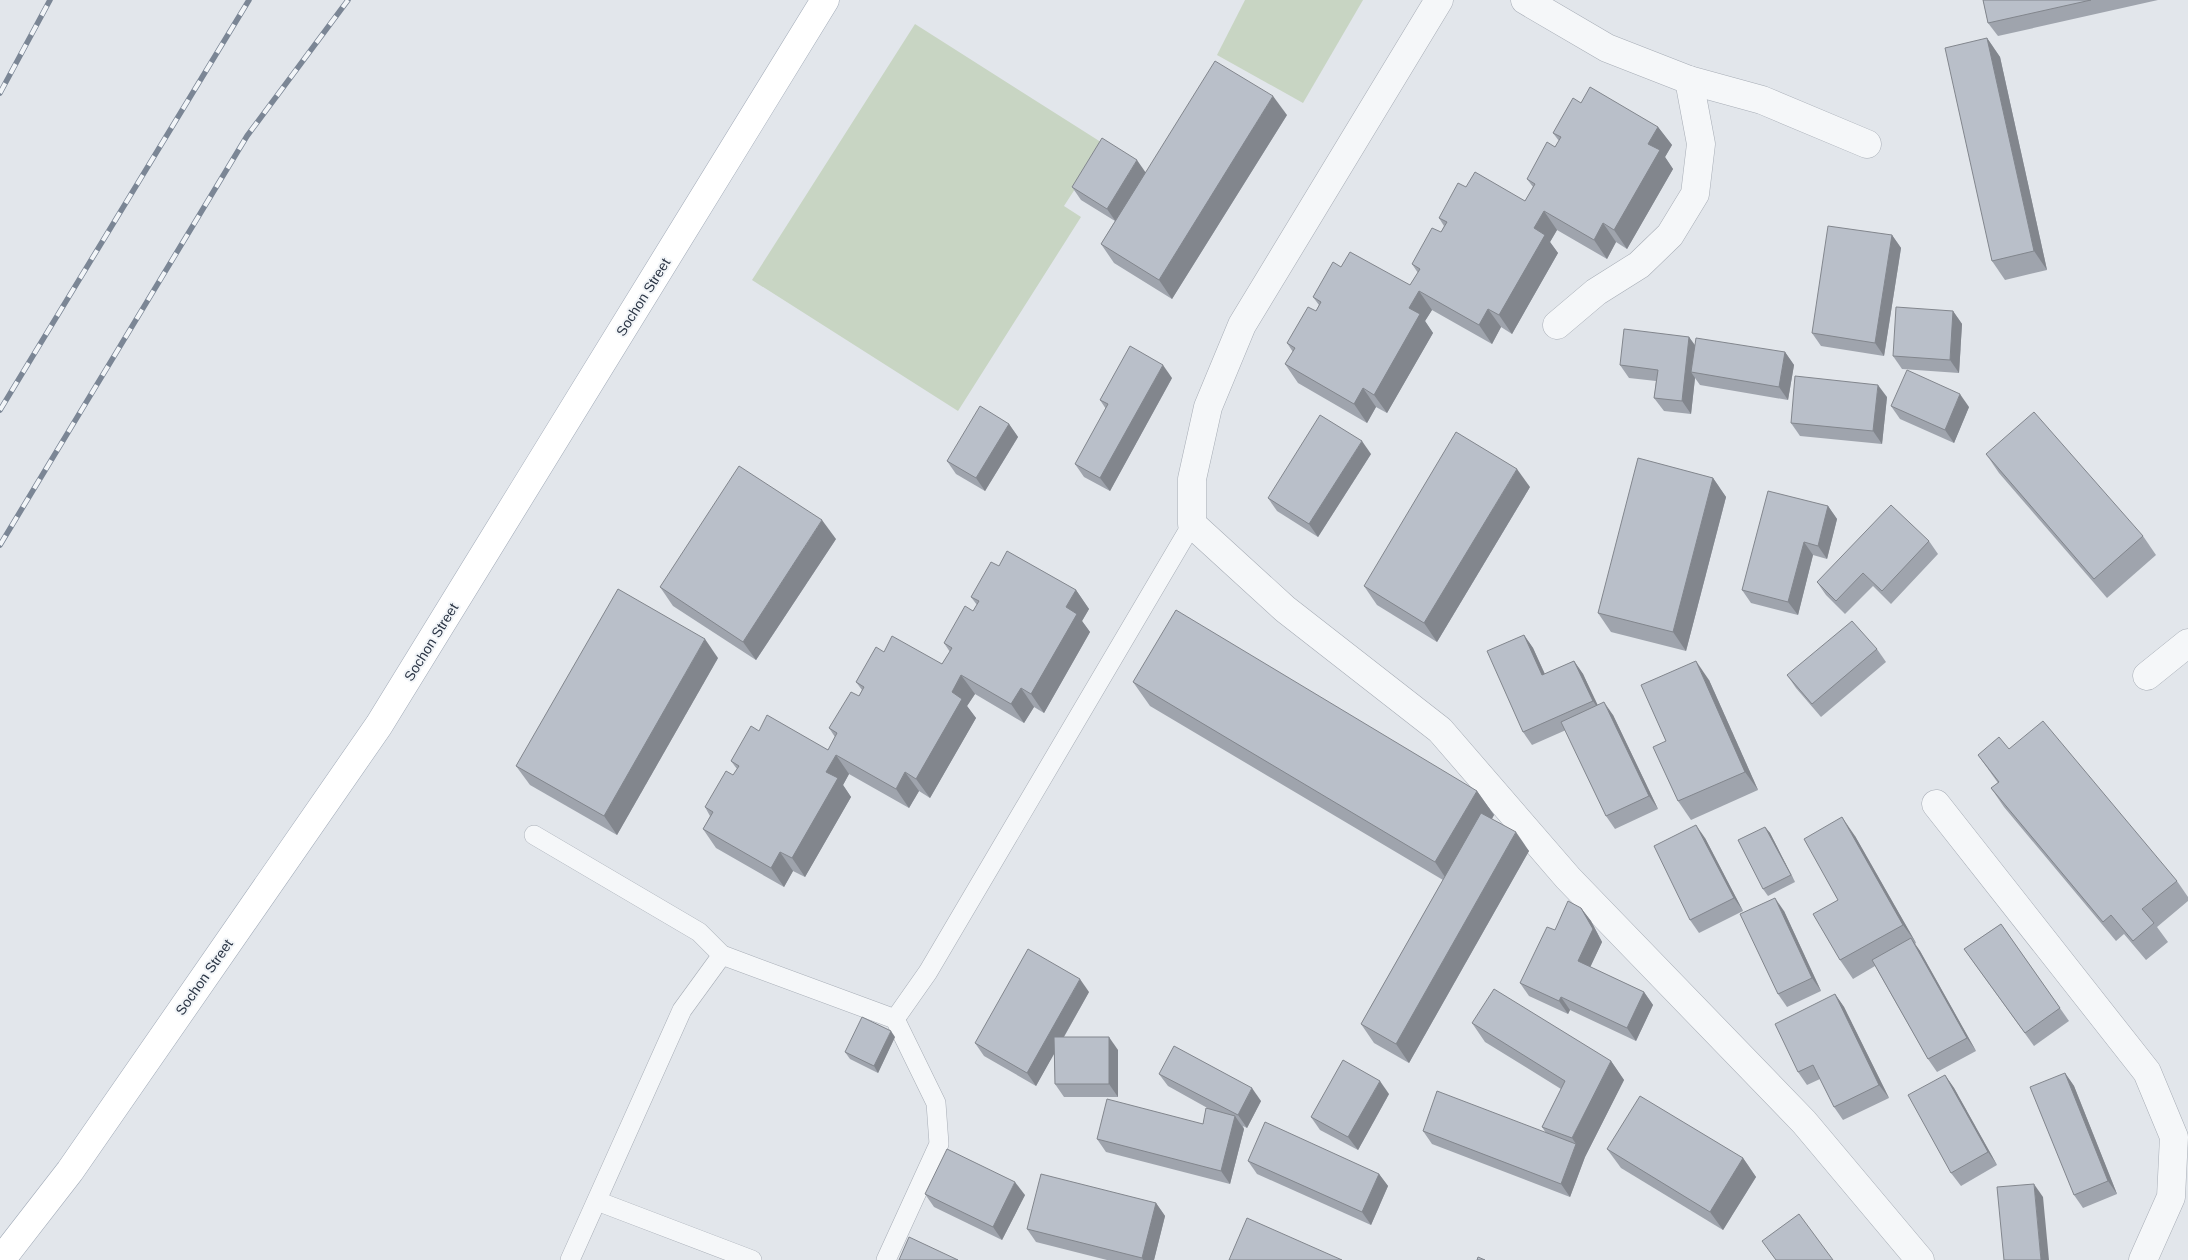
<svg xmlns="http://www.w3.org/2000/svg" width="2188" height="1260" font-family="Arial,sans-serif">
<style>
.green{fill:#c8d5c3}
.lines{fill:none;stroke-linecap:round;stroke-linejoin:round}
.lane-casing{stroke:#a7adb6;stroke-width:20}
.street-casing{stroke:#a7adb6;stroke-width:29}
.primary-casing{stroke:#a1aab7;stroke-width:29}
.lane{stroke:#f5f7f9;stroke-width:19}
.street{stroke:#f5f7f9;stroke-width:28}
.primary{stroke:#fff;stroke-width:28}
.rail-casing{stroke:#7b8695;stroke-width:5.5}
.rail{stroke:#f2f5f8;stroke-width:4;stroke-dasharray:11;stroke-linecap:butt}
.wall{fill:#9fa4ad}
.shaded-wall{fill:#82868d}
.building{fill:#b9bfc9;stroke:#82868d}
.labels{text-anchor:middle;stroke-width:4;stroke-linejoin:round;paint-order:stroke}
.street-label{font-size:14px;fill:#2a3444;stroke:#f2f5f8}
</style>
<rect width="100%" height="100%" fill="#e2e6eb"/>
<!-- green -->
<g class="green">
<polygon points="1245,0 1363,0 1303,103 1217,55"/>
<polygon points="915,24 1104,144 1064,206 1081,217 958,411 752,280"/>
</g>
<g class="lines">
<!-- lane casing -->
<g class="lane-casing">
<g id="lane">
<polyline points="534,835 699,932 722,955 895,1019 928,972 1192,524"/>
<polyline points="597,1201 752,1260"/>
<polyline points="570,1260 682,1010 722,955"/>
<polyline points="886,1260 939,1144 936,1103 895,1019"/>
</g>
</g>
<!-- street casing -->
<g class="street-casing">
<g id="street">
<polyline points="1439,0 1242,325 1208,407 1192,479 1192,524 1285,609 1440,730 1568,878 1804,1122 1920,1260"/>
<polyline points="1525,0 1607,48 1689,80 1762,100 1867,144"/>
<polyline points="1557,325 1596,292 1639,265 1670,235 1695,194 1701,144 1689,80"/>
<polyline points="2147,676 2188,643"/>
<polyline points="1936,804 2147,1072 2174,1137 2171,1197 2143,1260"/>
</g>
</g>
<!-- primary casing -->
<g class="primary-casing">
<polyline id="primary" points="1,1260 70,1171 379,725 825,0"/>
</g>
<!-- lane -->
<use href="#lane" class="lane"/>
<!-- street -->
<use href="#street" class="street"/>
<!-- primary -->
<use href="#primary" class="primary"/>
<!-- rail casing -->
<g class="rail-casing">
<g id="rail">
<polyline points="0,93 50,0"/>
<polyline points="0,410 249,0"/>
<polyline points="0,545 247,136 348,0"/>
</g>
</g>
<!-- rail -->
<use href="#rail" class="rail"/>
</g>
<!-- wall -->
<g class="wall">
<polygon points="1983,0 2158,0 1998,36 1988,23"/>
<polygon points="1987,38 2000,57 2047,270 2005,280 1992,261"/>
<polygon points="1581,103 1658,127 1672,145 1665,157 1673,169 1627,249 1616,242 1607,259 1557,230 1550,242 1558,253 1512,334 1501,327 1492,344 1432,310 1425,321 1433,333 1387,413 1376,407 1367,423 1298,383 1285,364 1293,352 1287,343 1316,311 1319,305 1313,297 1341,267 1410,285 1418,273 1412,264 1441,232 1444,226 1439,218 1466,187 1525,201 1533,187 1527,179 1555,147 1559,141 1553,133"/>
<polygon points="1287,115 1172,299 1114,263 1101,244 1115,221 1081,200 1072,187 1146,172"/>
<polygon points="1892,235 1901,248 1884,356 1821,346 1812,333"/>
<polygon points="1953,311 1962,324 1959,373 1902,369 1893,356"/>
<polygon points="1689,337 1695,345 1785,352 1794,365 1788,400 1700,385 1695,378 1691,414 1664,411 1654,398 1656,381 1629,378 1620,365"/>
<polygon points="1172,378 1110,491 1084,477 1075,464 1106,409 1100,400"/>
<polygon points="1887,397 1882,444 1800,436 1791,423"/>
<polygon points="1891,406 1969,407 1954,443 1900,419"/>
<polygon points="1009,424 1018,437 985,491 956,474 947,461"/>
<polygon points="1371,454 1318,537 1277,511 1268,498"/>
<polygon points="1986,454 2143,536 2156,555 2107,598 1999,473"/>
<polygon points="1713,478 1726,497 1686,651 1611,632 1598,613"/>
<polygon points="1530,487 1437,642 1377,605 1364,586"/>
<polygon points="1828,506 1837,519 1827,559 1813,555 1798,615 1751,603 1742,590"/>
<polygon points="836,539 756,660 673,606 660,587"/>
<polygon points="1929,541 1938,554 1891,604 1873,586 1845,614 1826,595 1817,582"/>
<polygon points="999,566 1076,590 1089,609 1082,621 1090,632 1044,713 1034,707 1024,723 975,694 967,706 976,718 930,798 919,791 909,808 849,774 843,785 851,797 805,877 793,871 784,887 716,848 703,829 710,816 705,807 733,775 737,769 731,761 759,731 828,750 835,737 829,728 859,696 862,690 856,682 884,652 942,664 950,652 944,643 973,611 977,605 971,597"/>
<polygon points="1524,635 1533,648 1545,674 1574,661 1583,674 1597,705 1613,715 1658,809 1615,829 1606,816 1566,730 1532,745 1523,732"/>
<polygon points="1877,649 1886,662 1821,717 1796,688 1787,675"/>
<polygon points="718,658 617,835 530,785 516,766"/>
<polygon points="1709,680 1758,790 1691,820 1678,801 1666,741"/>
<polygon points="1133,682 1477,791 1494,815 1492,819 1529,851 1409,1063 1374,1043 1361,1024 1443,880 1150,706"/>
<polygon points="2009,749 2177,881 2188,897 2188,901 2157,927 2168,942 2146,960 2124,934 2116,941 2004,807 1991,788 1998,783 1978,755"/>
<polygon points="1765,827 1770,833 1795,882 1768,896 1763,889"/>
<polygon points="1855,836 1916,943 1915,944 1920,951 1976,1051 1937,1072 1928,1059 1875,966 1853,979 1840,960 1838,900"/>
<polygon points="1705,838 1743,911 1699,933 1690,920"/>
<polygon points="1581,908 1591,921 1602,942 1590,967 1644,992 1653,1005 1636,1041 1570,1010 1568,1014 1529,996 1520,983"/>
<polygon points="1784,911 1821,991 1787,1007 1778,994"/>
<polygon points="2001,924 2069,1021 2034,1046 1964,949"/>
<polygon points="1089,992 1064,1037 1118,1050 1118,1097 1064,1097 1055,1084 1054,1053 1036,1086 984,1056 975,1043"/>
<polygon points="1835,994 1844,1007 1889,1098 1843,1120 1834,1107 1820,1079 1807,1085 1798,1072"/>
<polygon points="1472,1023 1611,1061 1624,1080 1585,1157 1570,1197 1432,1144 1423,1131 1546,1133 1542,1127 1561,1089 1485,1042"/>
<polygon points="895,1037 878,1073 850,1059 845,1052"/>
<polygon points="2065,1073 2074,1086 2117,1194 2083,1208 2074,1195"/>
<polygon points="1159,1074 1261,1101 1247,1128 1243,1126 1244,1129 1230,1184 1106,1152 1097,1139 1203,1124 1211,1110 1168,1086"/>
<polygon points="1945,1075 1954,1088 1997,1165 1961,1186 1951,1173"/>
<polygon points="1389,1094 1358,1150 1320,1130 1311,1117"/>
<polygon points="1607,1149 1743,1158 1756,1177 1723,1230 1621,1168"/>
<polygon points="1248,1161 1379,1174 1388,1186 1371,1225 1257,1174"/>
<polygon points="925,1194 1025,1195 1002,1240 934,1207"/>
<polygon points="1156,1203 1165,1216 1154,1260 1107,1260 1036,1242 1027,1229"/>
</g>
<!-- shaded-wall -->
<g class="shaded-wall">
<polygon points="1987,38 2000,57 2047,270 2034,251"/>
<polygon points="1273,96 1287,115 1172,299 1159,280"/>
<polygon points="1658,127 1672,145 1665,157 1673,169 1627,249 1614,230 1648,144"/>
<polygon points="1137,160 1146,173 1116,222 1107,209"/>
<polygon points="1544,211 1557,230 1550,242 1558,253 1512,334 1499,315 1534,228"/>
<polygon points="1603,223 1616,242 1607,259 1594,240"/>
<polygon points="1892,235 1901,248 1884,356 1875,343"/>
<polygon points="1419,291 1432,310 1425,321 1433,333 1387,413 1374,395 1409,308"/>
<polygon points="1488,309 1501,327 1492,344 1479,325"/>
<polygon points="1953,311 1962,324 1959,373 1950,360"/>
<polygon points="1689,337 1698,350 1691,372 1695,378 1691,414 1682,401"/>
<polygon points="1785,352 1794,365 1788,400 1779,387"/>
<polygon points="1163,365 1172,378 1110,491 1100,478"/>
<polygon points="1878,385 1887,397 1882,444 1873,431"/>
<polygon points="1363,388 1376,407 1367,423 1354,404"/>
<polygon points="1960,394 1969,407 1954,443 1945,430"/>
<polygon points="1009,424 1018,437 985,491 976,478"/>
<polygon points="1362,441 1371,454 1318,537 1309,524"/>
<polygon points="1517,469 1530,487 1437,642 1424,623"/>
<polygon points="1713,478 1726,497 1686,651 1673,632"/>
<polygon points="1828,506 1837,519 1827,559 1818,546"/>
<polygon points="822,520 836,539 756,660 743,642"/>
<polygon points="1804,542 1813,555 1798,615 1788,602"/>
<polygon points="1076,590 1089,609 1082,621 1090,632 1044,713 1031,694 1066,607"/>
<polygon points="1524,635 1533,648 1551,688 1542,675"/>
<polygon points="705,639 718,658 617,835 604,816"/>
<polygon points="1574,661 1583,674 1602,714 1593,701"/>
<polygon points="1696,661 1709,680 1758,790 1745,772"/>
<polygon points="961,675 975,694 967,706 976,718 930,798 916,779 952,692"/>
<polygon points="1021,688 1034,707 1024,723 1011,704"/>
<polygon points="1604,702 1613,715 1658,809 1649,796"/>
<polygon points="836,755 849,774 843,785 851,797 805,877 792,858 826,772"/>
<polygon points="905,772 919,791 909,808 896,789"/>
<polygon points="1477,791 1494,815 1451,886 1435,862"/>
<polygon points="1842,817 1855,836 1916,943 1903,925"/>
<polygon points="1696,825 1705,838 1743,911 1734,898"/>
<polygon points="1765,827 1770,833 1795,882 1791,875"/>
<polygon points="1516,832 1529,851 1409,1063 1396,1044"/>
<polygon points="780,852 793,871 784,887 771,868"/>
<polygon points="1775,898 1784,911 1821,991 1812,978"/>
<polygon points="1581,908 1591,921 1602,942 1587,974 1578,961"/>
<polygon points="1911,938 1920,951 1976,1051 1967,1038"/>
<polygon points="1080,979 1089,992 1036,1086 1027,1073"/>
<polygon points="1644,992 1653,1005 1636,1041 1627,1028"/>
<polygon points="1835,994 1844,1007 1889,1098 1879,1085"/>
<polygon points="1561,997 1570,1010 1568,1014 1559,1001"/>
<polygon points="891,1031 895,1037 878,1073 874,1066"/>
<polygon points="1109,1037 1118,1050 1118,1097 1109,1084"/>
<polygon points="1611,1061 1624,1080 1585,1157 1570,1197 1561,1184 1576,1144 1572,1138"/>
<polygon points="2065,1073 2074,1086 2117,1194 2108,1181"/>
<polygon points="1945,1075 1954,1088 1997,1165 1988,1152"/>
<polygon points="1380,1081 1389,1094 1358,1150 1348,1137"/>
<polygon points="1252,1088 1261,1101 1247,1128 1238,1115"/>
<polygon points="1235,1116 1244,1129 1230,1184 1221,1171"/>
<polygon points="1743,1158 1756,1177 1723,1230 1710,1212"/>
<polygon points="1379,1174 1388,1186 1371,1225 1362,1212"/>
<polygon points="1015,1182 1025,1195 1002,1240 993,1227"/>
<polygon points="2034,1184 2043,1197 2049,1260 2041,1260"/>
<polygon points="1156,1203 1165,1216 1154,1260 1143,1260 1142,1258"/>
</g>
<!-- building -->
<g class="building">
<polygon points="1983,0 2091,0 1988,23"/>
<polygon points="1987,38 2034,251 1992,261 1945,48"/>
<polygon points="1215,61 1273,96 1159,280 1101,244"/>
<polygon points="1590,87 1658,127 1648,144 1660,150 1614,230 1603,223 1594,240 1544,211 1534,228 1545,235 1499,315 1488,309 1479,325 1419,291 1409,308 1420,314 1374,395 1363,388 1354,404 1285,364 1295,348 1287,343 1308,307 1316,311 1321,302 1313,297 1333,262 1341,267 1350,252 1410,285 1420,269 1412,264 1432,228 1441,232 1447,222 1439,218 1458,183 1466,187 1475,172 1525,201 1535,184 1527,179 1547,142 1555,147 1561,137 1553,133 1573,98 1581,103"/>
<polygon points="1102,138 1137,160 1107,209 1072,187"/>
<polygon points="1828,226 1892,235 1875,343 1812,333"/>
<polygon points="1896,307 1953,311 1950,360 1893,356"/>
<polygon points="1624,329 1689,337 1682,401 1654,398 1658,370 1620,365"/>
<polygon points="1696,338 1785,352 1779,387 1691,372"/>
<polygon points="1130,346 1163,365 1100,478 1075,464 1108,404 1100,400"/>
<polygon points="1907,370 1960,394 1945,430 1891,406"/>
<polygon points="1795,376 1878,385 1873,431 1791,423"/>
<polygon points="980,406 1009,424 976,478 947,461"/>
<polygon points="2034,412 2143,536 2094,579 1986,454"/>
<polygon points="1320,415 1362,441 1309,524 1268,498"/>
<polygon points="1456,432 1517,469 1424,623 1364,586"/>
<polygon points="1638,458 1713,478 1673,632 1598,613"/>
<polygon points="739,466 822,520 743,642 660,587"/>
<polygon points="1768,491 1828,506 1818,546 1804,542 1788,602 1742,590"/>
<polygon points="1891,505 1929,541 1882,591 1863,573 1836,601 1817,582"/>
<polygon points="1007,551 1076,590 1066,607 1077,614 1031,694 1021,688 1011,704 961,675 952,692 962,699 916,779 905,772 896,789 836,755 826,772 838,778 792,858 780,852 771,868 703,829 713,812 705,807 726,771 733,775 739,766 731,761 751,726 759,731 767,715 828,750 837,733 829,728 851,692 859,696 864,687 856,682 876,647 884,652 892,636 942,664 952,648 944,643 965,606 973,611 979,601 971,597 991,562 999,566"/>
<polygon points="618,589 705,639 604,816 516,766"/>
<polygon points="1176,610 1477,791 1435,862 1133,682"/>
<polygon points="1852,621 1877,649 1812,704 1787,675"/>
<polygon points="1524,635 1542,675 1574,661 1593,701 1523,732 1487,651"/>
<polygon points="1696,661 1745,772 1678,801 1653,747 1666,741 1641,685"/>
<polygon points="1604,702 1649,796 1606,816 1561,722"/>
<polygon points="2043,721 2177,881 2142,909 2154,923 2133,941 2111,915 2103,922 1991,788 1999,782 1978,755 1999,737 2009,749"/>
<polygon points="1481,813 1516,832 1396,1044 1361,1024"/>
<polygon points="1842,817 1903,925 1840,960 1813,914 1838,900 1804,839"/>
<polygon points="1696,825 1734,898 1690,920 1654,846"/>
<polygon points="1765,827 1791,875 1763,889 1738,840"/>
<polygon points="1775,898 1812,978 1778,994 1740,914"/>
<polygon points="1568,901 1581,908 1593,929 1578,961 1644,992 1627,1028 1561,997 1559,1001 1520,983 1547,927 1555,930"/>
<polygon points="2001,924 2060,1008 2025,1033 1964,949"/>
<polygon points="1911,938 1967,1038 1928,1059 1872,960"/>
<polygon points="1028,949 1080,979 1027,1073 975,1043"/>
<polygon points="1494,989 1611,1061 1572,1138 1542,1127 1565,1081 1472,1023"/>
<polygon points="1835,994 1879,1085 1834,1107 1813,1065 1798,1072 1775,1024"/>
<polygon points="862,1017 891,1031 874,1066 845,1052"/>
<polygon points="1054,1037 1109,1037 1109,1084 1055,1084"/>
<polygon points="1174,1046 1252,1088 1238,1115 1159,1074"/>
<polygon points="1343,1060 1380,1081 1348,1137 1311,1117"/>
<polygon points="2065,1073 2108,1181 2074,1195 2030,1087"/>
<polygon points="1945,1075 1988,1152 1951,1173 1908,1095"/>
<polygon points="1437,1091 1576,1144 1561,1184 1423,1131"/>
<polygon points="1640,1096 1743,1158 1710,1212 1607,1149"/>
<polygon points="1107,1099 1203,1124 1206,1108 1235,1116 1221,1171 1097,1139"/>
<polygon points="1265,1122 1379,1174 1362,1212 1248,1161"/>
<polygon points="947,1149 1015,1182 993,1227 925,1194"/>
<polygon points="1041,1174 1156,1203 1142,1258 1027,1229"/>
<polygon points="2034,1184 2041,1260 2004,1260 1997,1187"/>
<polygon points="1799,1214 1833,1260 1776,1260 1762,1241"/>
<polygon points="1247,1218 1342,1260 1229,1260"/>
<polygon points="909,1237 958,1260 899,1260"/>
<polygon points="1478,1257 1485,1260 1477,1260"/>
</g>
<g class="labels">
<!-- street labels -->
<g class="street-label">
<text transform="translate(643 297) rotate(-58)" y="5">Sochon Street</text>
<text transform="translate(431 642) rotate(-58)" y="5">Sochon Street</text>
<text transform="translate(204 977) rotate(-55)" y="5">Sochon Street</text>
</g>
</g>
</svg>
